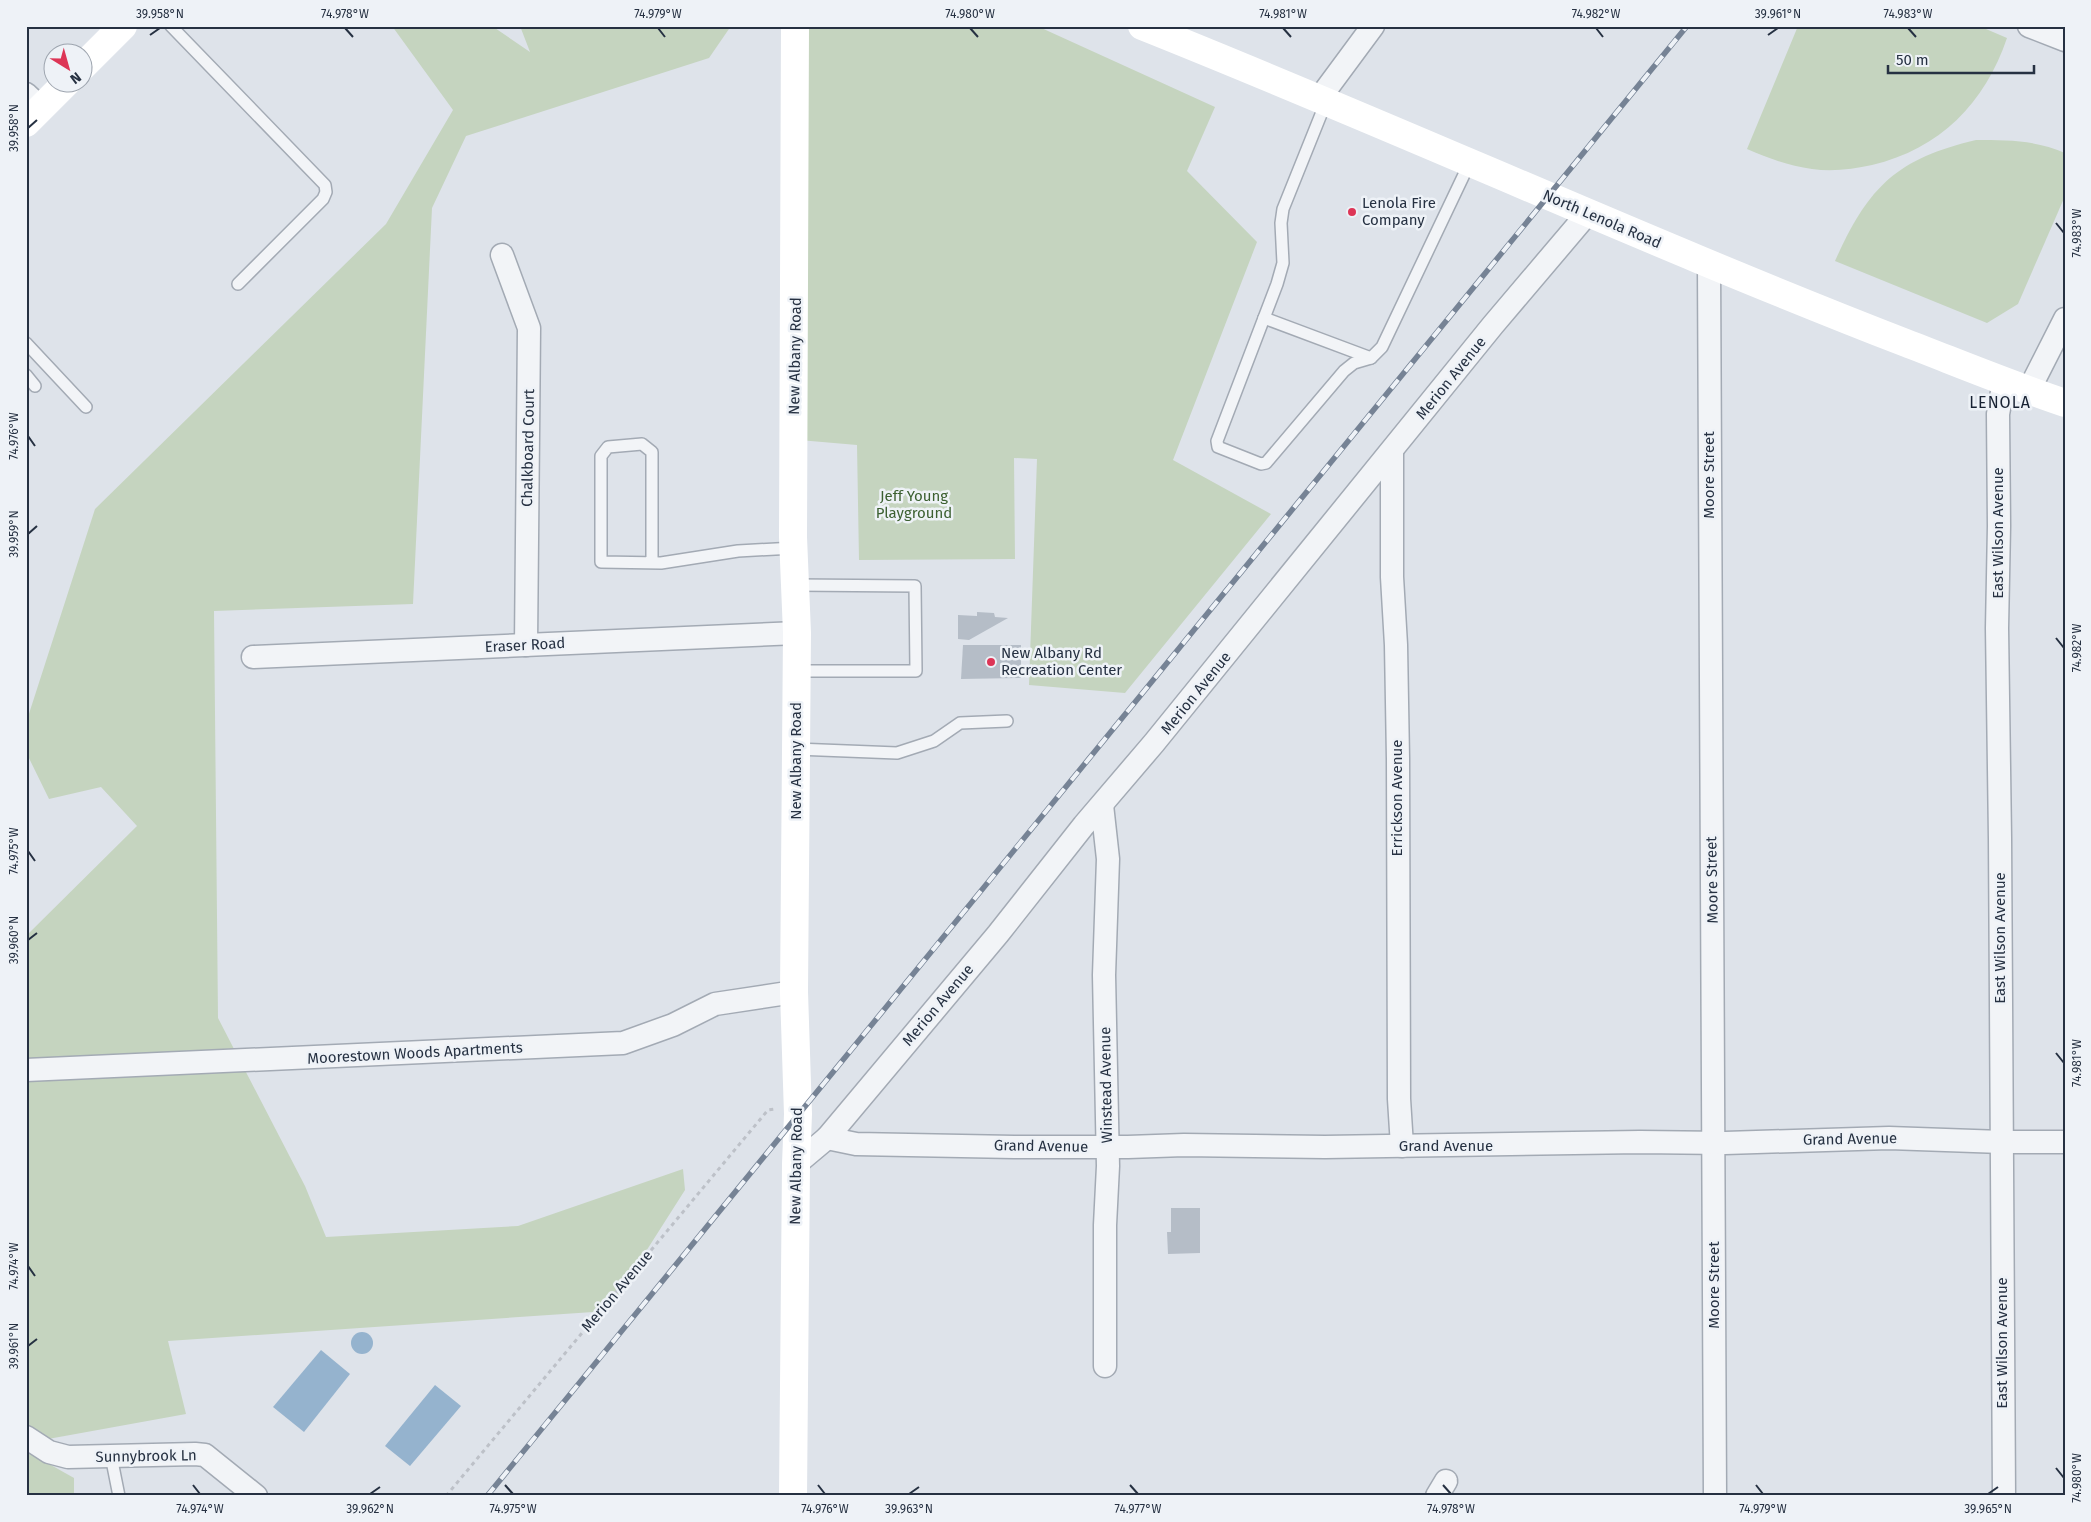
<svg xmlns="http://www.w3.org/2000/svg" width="2091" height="1522" font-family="'Fira Sans',sans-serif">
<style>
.green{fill:#c5d4bf}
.water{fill:#95b3ce}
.building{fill:#b5bdc7}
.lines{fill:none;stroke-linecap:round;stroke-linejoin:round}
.lane-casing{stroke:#a3aab4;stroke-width:14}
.street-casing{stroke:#a3aab4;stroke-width:25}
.path{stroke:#bdc1c8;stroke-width:3;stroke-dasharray:4 4;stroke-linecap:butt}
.lane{stroke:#f2f4f7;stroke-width:11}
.street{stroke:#f2f4f7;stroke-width:22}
.secondary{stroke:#fff;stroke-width:28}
.rail-casing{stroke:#768395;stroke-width:5.5}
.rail{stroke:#eef2f7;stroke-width:4;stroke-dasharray:11;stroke-linecap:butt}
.ticks{fill:none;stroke:#263142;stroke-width:2}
.poi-dot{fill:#dd3556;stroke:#eef2f7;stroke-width:2}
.labels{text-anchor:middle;stroke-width:5;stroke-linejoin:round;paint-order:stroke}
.poi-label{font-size:15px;fill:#263142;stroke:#eef2f7;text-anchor:start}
.street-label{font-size:15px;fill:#263142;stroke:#eef2f7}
.park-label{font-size:15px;fill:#3c6031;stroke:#eef2f7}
.neighbourhood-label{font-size:16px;letter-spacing:1px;fill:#182233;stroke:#eef2f7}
.neatline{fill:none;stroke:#263142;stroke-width:2}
.ticks-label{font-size:12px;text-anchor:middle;fill:#263142}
</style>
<rect width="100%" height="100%" fill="#dee3ea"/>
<!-- green -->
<g class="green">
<polygon points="392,26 492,26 530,52 520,26 731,26 709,58 466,136 432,208 413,604 214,611 218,1018 305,1186 326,1237 518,1226 683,1169 685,1190 608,1311 168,1341 186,1414 26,1443 26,936 137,826 101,787 49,799 26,752 26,723 95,509 386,224 453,110"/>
<polygon points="800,26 1037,26 1215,107 1187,171 1257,242 1173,460 1271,514 1125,693 1029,685 1037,459 1014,458 1015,559 859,560 857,445 799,440"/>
<path d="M 1798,26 L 1979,26 L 2007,38 C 1985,103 1940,149 1872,165 C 1853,169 1833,172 1812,169 C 1789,166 1768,158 1747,149 Z"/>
<path d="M 1976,140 C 2007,140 2036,140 2065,153 L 2065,196 L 2018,304 L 1987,323 L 1835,261 C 1868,187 1896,159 1976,140 Z"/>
<polygon points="26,1451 74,1478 74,1496 26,1496"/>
</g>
<!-- water -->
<g class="water">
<circle cx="362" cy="1343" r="11"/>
<polygon points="321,1350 350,1374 304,1432 273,1407"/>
<polygon points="435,1385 461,1406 410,1466 385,1446"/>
</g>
<!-- building -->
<g class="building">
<polygon points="977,612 994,613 995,617 1008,618 969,640 958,639 958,615 977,616"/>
<polygon points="963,645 1021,645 1021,678 961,679"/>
<polygon points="1171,1208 1200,1208 1200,1253 1168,1254 1167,1232 1171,1232"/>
</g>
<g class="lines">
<!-- lane casing -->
<g class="lane-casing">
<g id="lane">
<polyline points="171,26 325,185 326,192 323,199 238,284"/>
<polyline points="1326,102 1283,209 1281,223 1283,263 1277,284 1217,441 1218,447 1261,464 1266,463 1344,371 1354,363 1371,358 1382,347 1470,162"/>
<polyline points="1264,318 1371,358"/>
<polyline points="26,343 86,407"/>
<polyline points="26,375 35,386"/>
<polyline points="652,563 652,452 642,444 608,447 601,456 601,562 661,563 738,551 794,548"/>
<polyline points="795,585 915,586 916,671 797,671"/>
<polyline points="796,749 897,753 934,741 960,723 1007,721"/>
<polyline points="111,1456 119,1496"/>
</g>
</g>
<!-- street casing -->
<g class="street-casing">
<g id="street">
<polyline points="2029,26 2065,40"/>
<polyline points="26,94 41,108"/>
<polyline points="1319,99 1373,26"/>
<polyline points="502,255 529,328 526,645"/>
<polyline points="1709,265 1715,1496"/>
<polyline points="2029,390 2065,319"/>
<polyline points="1392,451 1392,577 1396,645 1398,759 1399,1099 1402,1146"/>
<polyline points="253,657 797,633"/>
<polyline points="1102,805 1108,859 1104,975 1108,1166 1105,1225 1105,1366"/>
<polyline points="26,1070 623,1043 673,1025 715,1004 794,992"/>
<polyline points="827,1138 856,1144 1014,1147 1128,1147 1184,1145 1325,1147 1640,1142 1725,1143 1889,1138 2002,1142 2065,1142"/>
<polyline points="796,1164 827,1138 998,934 1084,825 1154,743 1493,325 1588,213"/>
<polyline points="26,1437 49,1452 68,1457 195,1454 205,1455 256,1496"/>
<polyline points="1437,1496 1446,1481"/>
<polyline points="2004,1496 2000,838 1997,628 1999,526 1998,414 2004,381"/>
</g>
</g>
<!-- path -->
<polyline class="path" points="446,1496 768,1110 775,1109"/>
<!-- lane -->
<use href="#lane" class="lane"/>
<!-- street -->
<use href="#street" class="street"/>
<!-- secondary -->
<g class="secondary">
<path d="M 1142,26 C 1398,128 1648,243 1906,343 C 1958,363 2011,385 2065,403"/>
<polyline points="82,67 123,26"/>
<polyline points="26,123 67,82"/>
<polyline points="793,1496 796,1164 798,1114 794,992 797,633 793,537 795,26"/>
</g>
<!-- rail casing -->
<g class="rail-casing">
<polyline id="rail" points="487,1496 1687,26"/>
</g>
<!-- rail -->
<use href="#rail" class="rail"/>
</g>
<!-- ticks -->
<path class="ticks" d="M 345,28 L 353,37M 658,28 L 665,37M 970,28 L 978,37M 1283,28 L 1291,37M 1596,28 L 1603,37M 1908,28 L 1916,37M 150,35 L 160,28M 1768,35 L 1778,28M 28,128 L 37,120M 2056,223 L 2064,233M 28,436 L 35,446M 28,534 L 37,526M 2056,638 L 2064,648M 28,851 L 35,861M 28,940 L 37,933M 2056,1053 L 2064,1063M 28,1266 L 35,1276M 28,1346 L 37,1339M 2056,1468 L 2064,1478M 193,1485 L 200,1494M 505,1485 L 513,1494M 818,1485 L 825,1494M 1130,1485 L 1138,1494M 1443,1485 L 1451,1494M 1756,1485 L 1763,1494M 370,1494 L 380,1487M 909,1494 L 919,1487M 1988,1494 L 1998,1487"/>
<!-- markers -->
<g class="poi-dot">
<circle cx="1352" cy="212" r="5"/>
<circle cx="991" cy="662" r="5"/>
</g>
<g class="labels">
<!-- poi labels -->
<g class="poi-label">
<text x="1362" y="208">Lenola Fire<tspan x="1362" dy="17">Company</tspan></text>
<text x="1001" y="658">New Albany Rd<tspan x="1001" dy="17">Recreation Center</tspan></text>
</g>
<!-- street labels -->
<g class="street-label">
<text transform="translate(1602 219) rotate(23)" y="5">North Lenola Road</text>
<text transform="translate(795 356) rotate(-89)" y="5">New Albany Road</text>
<text transform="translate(1451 378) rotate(-51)" y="5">Merion Avenue</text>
<text transform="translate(528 448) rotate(-89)" y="5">Chalkboard Court</text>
<text transform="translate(1709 475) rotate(-90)" y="5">Moore Street</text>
<text transform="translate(1998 533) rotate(-90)" y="5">East Wilson Avenue</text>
<text transform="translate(525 645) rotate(-3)" y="5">Eraser Road</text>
<text transform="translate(1196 693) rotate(-51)" y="5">Merion Avenue</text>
<text transform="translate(796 761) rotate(-90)" y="5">New Albany Road</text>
<text transform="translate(1397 798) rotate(-90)" y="5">Errickson Avenue</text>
<text transform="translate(1712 880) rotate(-91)" y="5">Moore Street</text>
<text transform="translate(2000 938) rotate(-90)" y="5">East Wilson Avenue</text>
<text transform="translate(938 1005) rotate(-50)" y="5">Merion Avenue</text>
<text transform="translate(415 1053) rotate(-3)" y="5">Moorestown Woods Apartments</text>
<text transform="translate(1106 1085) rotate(-91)" y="5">Winstead Avenue</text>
<text transform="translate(1850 1139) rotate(-1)" y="5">Grand Avenue</text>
<text transform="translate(1041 1146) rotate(1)" y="5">Grand Avenue</text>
<text x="1446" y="1151">Grand Avenue</text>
<text transform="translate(796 1166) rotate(-89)" y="5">New Albany Road</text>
<text transform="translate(1714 1285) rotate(-90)" y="5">Moore Street</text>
<text transform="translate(617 1291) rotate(-50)" y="5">Merion Avenue</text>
<text transform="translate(2002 1343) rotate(-90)" y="5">East Wilson Avenue</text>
<text transform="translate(146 1456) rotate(-1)" y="5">Sunnybrook Ln</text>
</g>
<!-- park labels -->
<g class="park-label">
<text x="914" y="501">Jeff Young<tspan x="914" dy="17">Playground</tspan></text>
</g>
<!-- neighbourhood labels -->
<g class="neighbourhood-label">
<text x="2000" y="408">LENOLA</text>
</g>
</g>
<!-- border -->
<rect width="2091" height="1522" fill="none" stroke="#eef2f7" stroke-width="55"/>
<!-- north arrow -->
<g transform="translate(68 68) rotate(143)"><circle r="24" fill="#eef2f7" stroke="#9ea5af"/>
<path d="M0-4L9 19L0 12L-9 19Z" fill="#dd3556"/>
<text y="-8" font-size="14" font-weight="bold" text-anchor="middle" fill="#263142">N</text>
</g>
<!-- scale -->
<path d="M1888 65v8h146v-8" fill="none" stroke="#263142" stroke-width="2.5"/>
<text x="1896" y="65" font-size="15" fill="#263142" stroke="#eef2f7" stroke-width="4" paint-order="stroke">50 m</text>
<rect x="28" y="28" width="2036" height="1466" class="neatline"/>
<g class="ticks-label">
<text x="160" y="18">39.958°N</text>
<text x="345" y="18">74.978°W</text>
<text x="658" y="18">74.979°W</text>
<text x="970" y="18">74.980°W</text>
<text x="1283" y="18">74.981°W</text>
<text x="1596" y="18">74.982°W</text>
<text x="1778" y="18">39.961°N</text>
<text x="1908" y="18">74.983°W</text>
<text transform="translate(14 128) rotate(-90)" y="4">39.958°N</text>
<text transform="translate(2077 233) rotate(-90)" y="4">74.983°W</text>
<text transform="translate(14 436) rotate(-90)" y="4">74.976°W</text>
<text transform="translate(14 534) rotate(-90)" y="4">39.959°N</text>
<text transform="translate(2077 648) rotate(-90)" y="4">74.982°W</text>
<text transform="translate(14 851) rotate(-90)" y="4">74.975°W</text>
<text transform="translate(14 940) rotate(-90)" y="4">39.960°N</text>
<text transform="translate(2077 1063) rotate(-90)" y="4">74.981°W</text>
<text transform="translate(14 1266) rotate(-90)" y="4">74.974°W</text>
<text transform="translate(14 1346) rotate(-90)" y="4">39.961°N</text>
<text transform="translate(2077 1478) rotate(-90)" y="4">74.980°W</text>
<text x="200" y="1513">74.974°W</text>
<text x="370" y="1513">39.962°N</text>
<text x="513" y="1513">74.975°W</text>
<text x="825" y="1513">74.976°W</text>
<text x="909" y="1513">39.963°N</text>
<text x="1138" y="1513">74.977°W</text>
<text x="1451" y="1513">74.978°W</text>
<text x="1763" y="1513">74.979°W</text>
<text x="1988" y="1513">39.965°N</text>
</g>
</svg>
